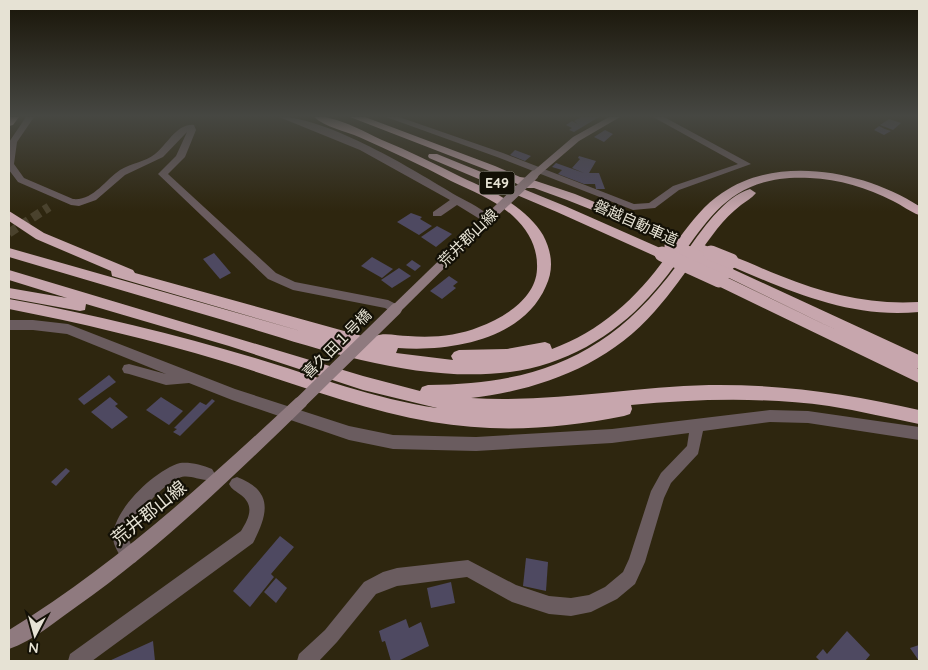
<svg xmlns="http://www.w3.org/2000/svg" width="928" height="670" font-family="Quicksand,'Noto Sans JP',sans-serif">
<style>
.building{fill:#4e4961}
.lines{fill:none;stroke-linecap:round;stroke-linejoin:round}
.minor-tunnel{stroke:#4a422d;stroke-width:9;stroke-dasharray:9 5;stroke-linecap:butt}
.minor{fill:#6a5c5f;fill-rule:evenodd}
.secondary{fill:#8f7a7f;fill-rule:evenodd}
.motorway{fill:#c7a6ad;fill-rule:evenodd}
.secondary-bridge-far1{stroke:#8f7a7f;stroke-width:9}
.secondary-bridge{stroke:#8f7a7f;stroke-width:12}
.motorway-bridge-far1{stroke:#c7a6ad;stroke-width:11}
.motorway-bridge{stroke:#c7a6ad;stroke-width:15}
.labels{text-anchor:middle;stroke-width:4.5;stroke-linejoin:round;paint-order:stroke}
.shield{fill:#131006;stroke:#a7a396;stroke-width:1}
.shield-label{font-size:14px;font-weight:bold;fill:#e6e2d4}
.street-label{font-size:15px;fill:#e6e2d4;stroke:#131006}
.near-street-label{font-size:18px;fill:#e6e2d4;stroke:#131006}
</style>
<rect width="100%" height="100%" fill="#2e260f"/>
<!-- building -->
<g class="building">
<polygon points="581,117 599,117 574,132 569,130 572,128 566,125 572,121 578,124 574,121"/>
<polygon points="889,119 901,123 893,130 880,125"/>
<polygon points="879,126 885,129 891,131 884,135 874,130"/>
<polygon points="605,130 613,134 604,142 594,137"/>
<polygon points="515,150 531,156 525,161 510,155"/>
<polygon points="579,156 596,161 589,173 599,173 605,189 596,189 595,184 584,184 558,174 562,170 552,167 556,163 584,173 572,168 580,159 578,158"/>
<polygon points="411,213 422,217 420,219 432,226 419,235 397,222"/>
<polygon points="437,226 452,234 436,247 421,237"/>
<polygon points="214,253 231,273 220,279 203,259"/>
<polygon points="372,257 393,269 382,278 361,266"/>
<polygon points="412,260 421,266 415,271 406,265"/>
<polygon points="399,268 411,276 392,288 381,280"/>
<polygon points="449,276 458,282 453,286 456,288 442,299 430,291"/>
<polygon points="109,375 116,382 84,405 78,399"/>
<polygon points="110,397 118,404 115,406 128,417 112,429 91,412"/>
<polygon points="161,397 183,411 169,425 146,410"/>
<polygon points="212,399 215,401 180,436 173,432 177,429 174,428 200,402 206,405"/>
<polygon points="66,468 70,471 56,486 51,482"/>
<polygon points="280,536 294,547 271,574 274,577 250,607 233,591"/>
<polygon points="526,558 548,562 546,591 523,586"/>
<polygon points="276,578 287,588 276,603 264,592"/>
<polygon points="451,582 455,603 431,608 427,588"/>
<polygon points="406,619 409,628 421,622 429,646 398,661 391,661 385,641 382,642 379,631"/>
<polygon points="847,631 870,655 865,661 820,661 816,657 823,649 827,654"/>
<polygon points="153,641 155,661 109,661"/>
<polygon points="919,645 919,661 910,648"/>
</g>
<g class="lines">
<!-- minor-tunnel -->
<polyline class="minor-tunnel" points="9,233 49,207"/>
<!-- minor -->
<g class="minor">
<path d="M 26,117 L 34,117 L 17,142 L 14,164 L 24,178 L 73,199 C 93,201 105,180 120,170 C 131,163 145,162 155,154 C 167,145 177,123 194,125 L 196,130 L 185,157 L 168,174 L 276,273 L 295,282 L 388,300 L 400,306 L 402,309 L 396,314 L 385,308 L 293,290 L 268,279 L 158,174 L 176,156 L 187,132 L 163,157 L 125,175 L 96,200 L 79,206 L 71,205 L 18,182 L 9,170 L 9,142 Z"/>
<path d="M 279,117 C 328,117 414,170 457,196 C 468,202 484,209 492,219 L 491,221 L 483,221 L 457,205 L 441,216 L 433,216 L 433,212 L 450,200 L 360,150 Z"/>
<polygon points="386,117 399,117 503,153 634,204 649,203 673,186 738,164 653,117 664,117 751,164 679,190 655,208 633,210 497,157"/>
<polygon points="9,320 33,320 68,324 235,389 349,426 393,435 476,437 612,429 770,410 808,411 919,427 919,440 808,423 770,422 703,431 698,454 671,483 664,498 645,562 635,584 617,599 591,612 571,616 549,614 512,602 467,577 397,586 376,594 337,642 319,661 297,661 299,654 325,630 364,582 383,572 397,568 468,560 516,585 549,596 571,598 589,595 605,587 623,572 629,559 651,491 661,473 687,446 689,433 612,443 476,451 393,449 349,440 232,400 189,383 166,385 129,374 124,373 122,369 124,365 129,364 166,374 67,334 33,330 9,330"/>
<path d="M 180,463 C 191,462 202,465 212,469 L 215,474 L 212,479 C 202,483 190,473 179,478 C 164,483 126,523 129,539 C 130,545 136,551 138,556 L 136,562 L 130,564 L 124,562 C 120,555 113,546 113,537 C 113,510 155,470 180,463 Z"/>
<path d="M 237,477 C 274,491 268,514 253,543 L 92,661 L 68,661 L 70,654 L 241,531 C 249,518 255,506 241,495 C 236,491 232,490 229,484 L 232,479 Z"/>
</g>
<!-- secondary -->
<g class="secondary">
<polygon points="609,117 620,117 579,141 537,177 531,177 531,173 573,137"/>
<polygon points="493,211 498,214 497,216 400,312 392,312 390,309 392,306 489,212"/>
<path d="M 301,396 L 306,398 L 308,402 L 306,406 C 233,477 160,548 76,607 C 56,621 33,641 9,649 L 9,630 C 115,565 206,482 296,398 Z"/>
</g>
<!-- motorway -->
<g class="motorway">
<polygon points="9,117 19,117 13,125 9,126"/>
<path d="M 314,117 C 319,117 325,116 329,118 C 347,122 365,132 382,140 C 409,151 435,164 461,177 C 478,185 496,192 511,203 C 523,211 536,223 543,235 C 552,252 554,269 546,286 C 523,340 450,352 398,348 L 396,353 L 453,360 L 451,356 L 454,352 L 459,350 L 507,349 L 545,342 L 550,344 L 552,349 C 599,332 637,298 666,257 L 657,257 L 557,212 L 429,158 L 428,156 L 429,154 L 437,154 L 565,206 L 667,251 L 668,254 L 676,243 L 567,200 L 534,188 L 526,188 L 487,170 L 350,117 L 365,117 L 495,166 L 520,177 L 527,178 L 575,194 L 680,237 C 692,221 705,204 722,193 C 778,154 865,171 919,206 L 919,215 C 910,212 902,205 893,201 C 867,188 839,179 810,178 C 714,173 703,239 649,297 C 613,337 564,365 510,372 C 413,384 314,347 223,320 C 151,299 80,278 9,257 L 9,248 L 304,332 L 112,276 L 111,271 L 36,239 L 9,221 L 9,211 L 44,233 L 133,270 L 135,273 L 373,339 L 375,336 C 385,332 398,336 408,336 C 432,338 457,336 479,327 C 504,318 536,298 537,269 C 538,248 529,231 513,216 C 495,200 472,191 451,181 C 421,165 390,151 359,137 C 345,131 325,127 314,117 Z"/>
<path d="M 750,189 L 756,193 C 752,198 746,201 741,205 C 732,212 724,220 717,229 C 696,256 678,285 655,311 C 608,365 540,390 471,398 C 551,403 629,387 709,385 C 780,384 850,394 919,410 L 919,424 C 889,418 860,411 829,406 C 763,397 697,399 631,405 L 632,409 L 630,414 L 624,416 C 560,429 497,433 432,422 C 361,410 291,382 222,361 C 152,340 81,323 9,309 L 9,299 C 93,314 174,334 255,358 C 315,376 375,399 437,408 L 363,390 L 229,346 L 86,304 L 85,310 L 80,311 L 9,298 L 9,288 L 67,298 L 9,280 L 9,270 L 363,376 L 420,391 L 422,387 L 428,385 C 538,384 610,356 677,265 C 694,242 721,197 750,189 Z"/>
<path d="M 731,256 C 748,261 764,270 781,276 C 826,294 870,305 919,302 L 919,312 C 850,319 789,291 726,264 L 724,261 L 726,258 Z"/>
<polygon points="726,266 919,355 919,368 917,368 919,369 919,383 714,284 712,280 714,276 724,276 840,332 721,274 719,271 721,268"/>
</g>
<!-- secondary-bridge-far1 -->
<polyline class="secondary-bridge-far1" points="493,214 534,175"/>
<!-- secondary-bridge -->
<polyline class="secondary-bridge" points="301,402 396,309"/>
<!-- motorway-bridge-far1 -->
<g class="motorway-bridge-far1">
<polyline points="670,246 689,255"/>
<polyline points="702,250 714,255"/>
</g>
<!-- motorway-bridge -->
<g class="motorway-bridge">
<polyline points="687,253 726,271"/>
<polyline points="711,253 731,261"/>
<polyline points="662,254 719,280"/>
</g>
</g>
<!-- sky -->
<linearGradient id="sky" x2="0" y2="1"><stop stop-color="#191508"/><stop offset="0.55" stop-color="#464742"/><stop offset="1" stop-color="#464742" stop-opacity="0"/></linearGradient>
<rect width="928" height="211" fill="url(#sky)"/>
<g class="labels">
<!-- shield labels -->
<rect class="shield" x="479.5" y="171.5" width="35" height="23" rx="4"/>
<g class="shield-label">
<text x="497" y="188">E49</text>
</g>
<!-- street labels -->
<g class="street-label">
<text transform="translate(636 223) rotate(24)" y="5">磐越自動車道</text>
<text transform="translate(468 238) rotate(-44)" y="5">荒井郡山線</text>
<text transform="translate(337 344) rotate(-45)" y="5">喜久田１号橋</text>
</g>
<!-- near-street labels -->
<g class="near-street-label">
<text transform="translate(149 513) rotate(-39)" y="6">荒井郡山線</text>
</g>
</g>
<!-- border -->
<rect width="928" height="670" fill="none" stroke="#e6e2d4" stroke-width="20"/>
<!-- north arrow -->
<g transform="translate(35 635) rotate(186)" stroke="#131006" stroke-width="4" paint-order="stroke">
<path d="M0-4L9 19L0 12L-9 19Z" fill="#e6e2d4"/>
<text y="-8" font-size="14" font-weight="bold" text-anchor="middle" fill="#e6e2d4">N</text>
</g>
</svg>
